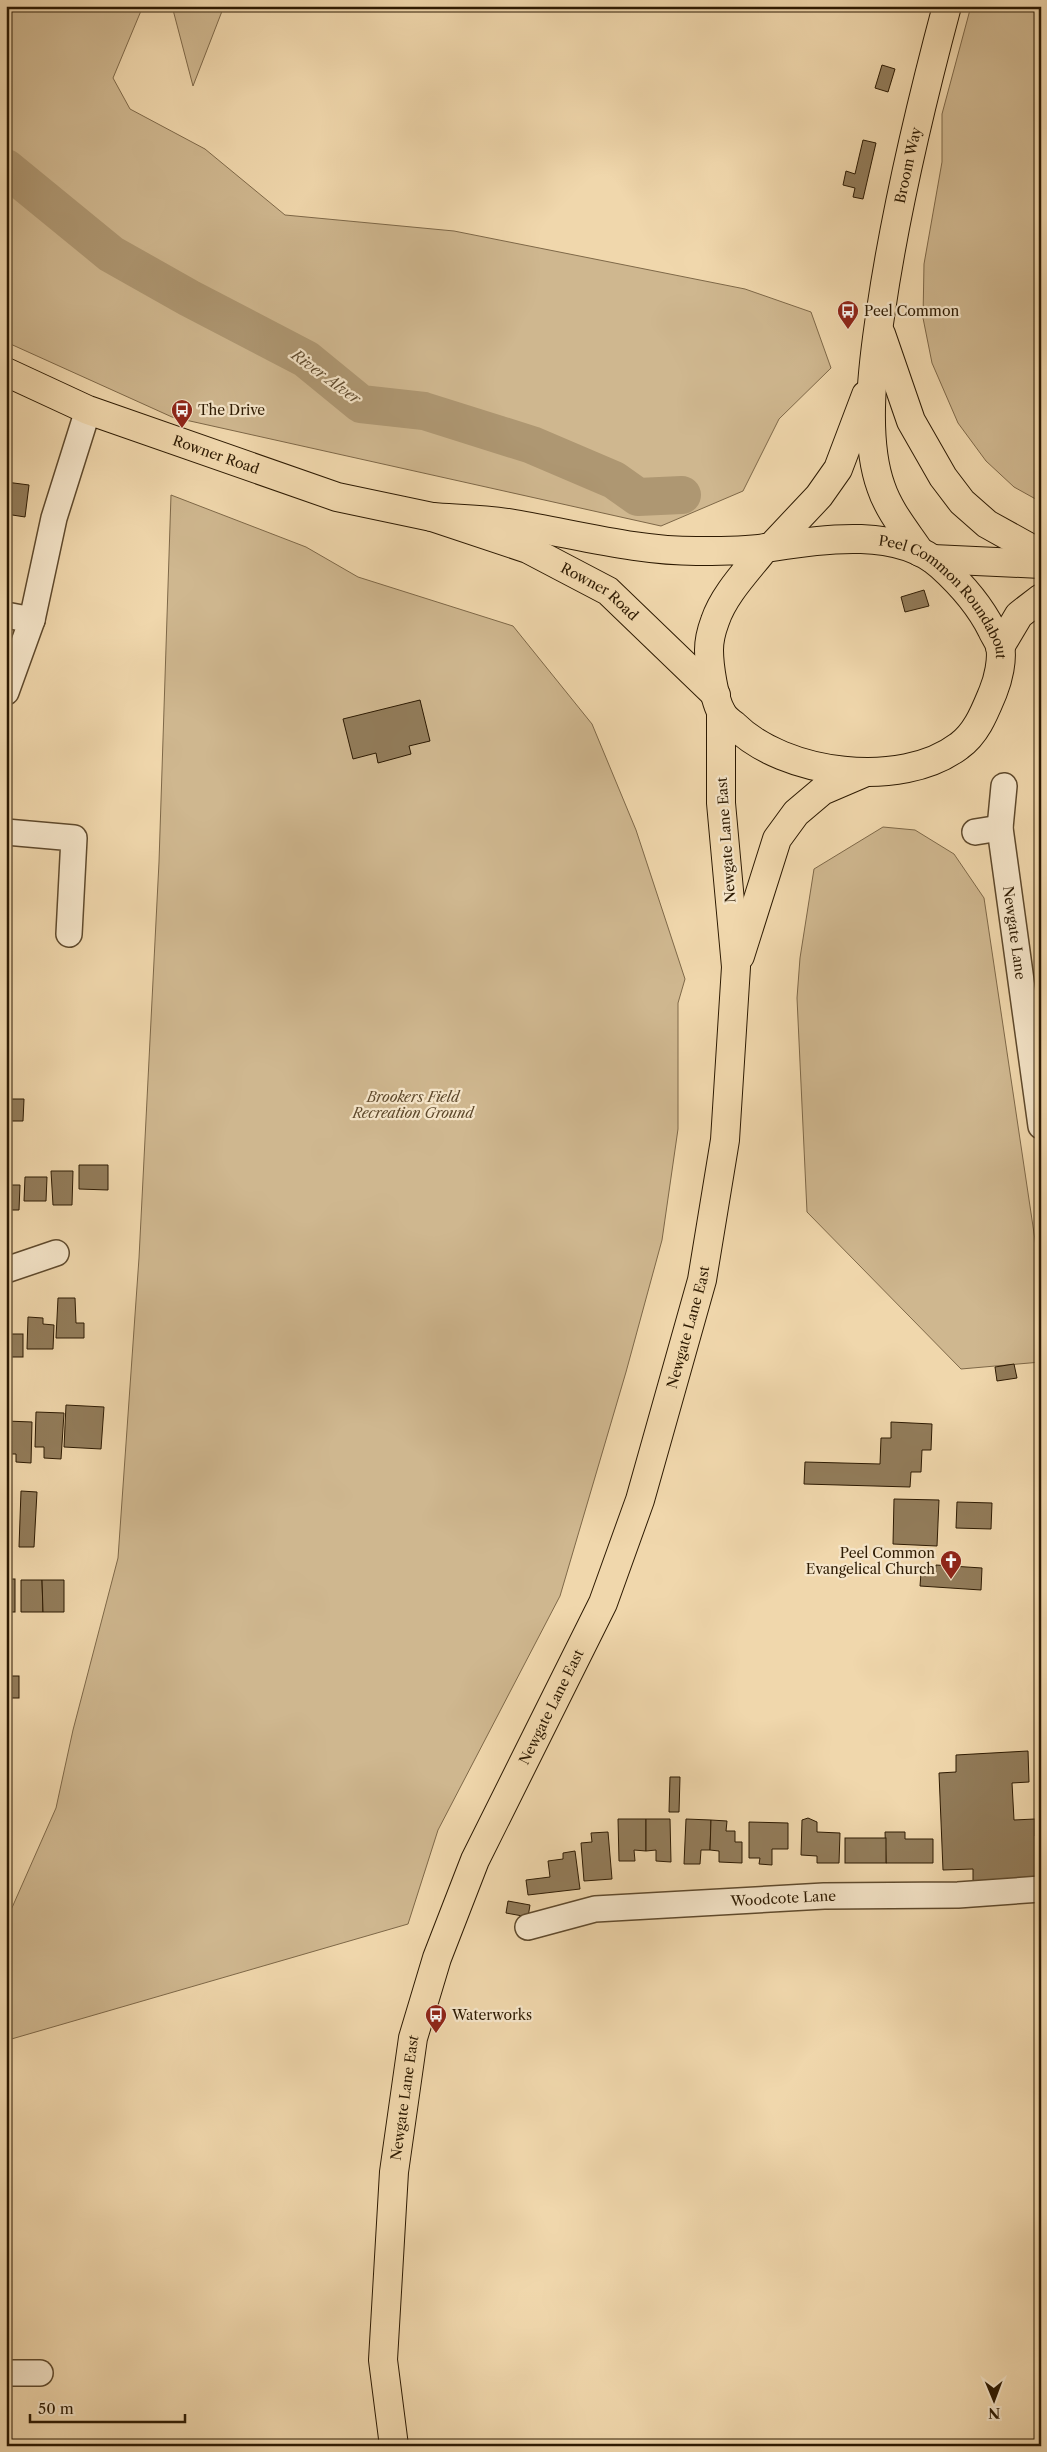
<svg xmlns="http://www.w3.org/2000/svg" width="1047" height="2452" font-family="'Libre Caslon Text',serif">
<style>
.green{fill:#cfb78f;stroke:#7e6848}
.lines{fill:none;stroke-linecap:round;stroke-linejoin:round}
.river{stroke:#ae9772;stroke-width:38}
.building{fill:#927c5a;stroke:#2d1a02}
.minor-casing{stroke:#5e492c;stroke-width:28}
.major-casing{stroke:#2d1a02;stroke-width:30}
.minor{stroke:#f5e5c9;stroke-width:25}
.major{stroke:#f0d7ac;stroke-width:28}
.labels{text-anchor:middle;stroke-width:4.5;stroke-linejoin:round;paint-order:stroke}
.street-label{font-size:14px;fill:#2d1a02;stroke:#f5e5c9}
.poi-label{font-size:14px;fill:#2d1a02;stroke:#f5e5c9;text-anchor:start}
.park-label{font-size:14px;font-style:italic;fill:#5e492c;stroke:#f5e5c9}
.water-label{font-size:15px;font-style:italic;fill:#614c2f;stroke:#f5e5c9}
</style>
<rect width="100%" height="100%" fill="#f0d7ac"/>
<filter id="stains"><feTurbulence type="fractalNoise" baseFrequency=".004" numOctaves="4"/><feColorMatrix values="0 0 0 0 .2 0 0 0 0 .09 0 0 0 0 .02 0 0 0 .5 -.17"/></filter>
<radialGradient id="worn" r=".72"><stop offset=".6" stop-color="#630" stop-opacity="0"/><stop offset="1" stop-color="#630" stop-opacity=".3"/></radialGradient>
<!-- green -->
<g class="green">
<polygon points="6,6 143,6 113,78 130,109 205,149 285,215 454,231 745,289 811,312 831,368 779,419 743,491 661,526 172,417 6,342"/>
<polygon points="172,6 224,6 193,86"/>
<polygon points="971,6 1041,6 1041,502 1014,487 986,461 958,423 932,363 923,318 924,264 942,162 942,114"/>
<polygon points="171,495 306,547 358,577 513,626 592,724 636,830 685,979 678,1003 678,1129 662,1240 626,1372 560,1596 438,1830 408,1924 8,2040 7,1919 56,1808 73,1730 118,1558 139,1258 159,862"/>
<polygon points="883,827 915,830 954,854 984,898 1041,1280 1041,1362 961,1369 807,1212 797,998 800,958 814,869"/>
</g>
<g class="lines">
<!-- river -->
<polyline class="river" points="6,168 111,254 189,298 306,359 361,404 424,411 532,445 614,480 638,497 682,495"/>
</g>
<!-- building -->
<g class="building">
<polygon points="882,65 895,69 888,92 875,88"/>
<polygon points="863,140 876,143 863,199 853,197 855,188 843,185 846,171 855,174"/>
<polygon points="6,482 29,485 25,517 6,514"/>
<polygon points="924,590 929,606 905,612 901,597"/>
<polygon points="420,700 430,741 409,746 411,754 378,763 376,753 353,759 343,719"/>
<polygon points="6,1099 24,1099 23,1121 6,1121"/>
<polygon points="79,1165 108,1165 108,1190 79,1189"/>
<polygon points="51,1171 73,1171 72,1205 53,1205"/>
<polygon points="25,1177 47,1177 46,1201 24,1201"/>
<polygon points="6,1185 20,1185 19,1210 6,1210"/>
<polygon points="58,1298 75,1298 76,1323 84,1323 84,1338 56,1338"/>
<polygon points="28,1317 43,1318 43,1324 54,1325 53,1349 27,1349"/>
<rect x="6" y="1334" width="17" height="23"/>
<polygon points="1014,1364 1017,1378 997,1381 995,1367"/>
<polygon points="66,1405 104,1407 101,1449 64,1447"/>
<polygon points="36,1412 64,1413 61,1459 44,1458 44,1447 35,1447"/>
<polygon points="6,1421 32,1422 31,1463 16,1462 16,1454 6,1454"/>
<polygon points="891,1422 932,1424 931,1450 922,1450 921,1472 911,1472 910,1487 804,1484 805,1462 880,1464 881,1438 891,1438"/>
<polygon points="21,1491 37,1492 34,1547 19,1547"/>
<polygon points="894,1499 939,1500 937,1546 893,1544"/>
<polygon points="957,1502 992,1503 991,1529 956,1528"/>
<polygon points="936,1565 982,1568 981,1590 920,1586 921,1573 935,1574"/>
<rect x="6" y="1579" width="9" height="33"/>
<polygon points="21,1580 42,1580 43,1612 21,1612"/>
<polygon points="42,1580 64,1580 64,1612 43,1612"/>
<rect x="6" y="1676" width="13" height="22"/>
<polygon points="1028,1751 1029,1782 1012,1783 1014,1820 1035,1819 1035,1836 1041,1836 1041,1873 1038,1873 1038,1878 973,1881 973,1869 943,1870 939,1773 956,1772 956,1755"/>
<polygon points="670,1777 680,1777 679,1812 669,1812"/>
<polygon points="808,1818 817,1822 817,1832 840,1833 839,1863 817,1863 817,1856 801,1855 802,1820"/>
<polygon points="618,1819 646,1819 646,1851 634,1850 635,1861 619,1861"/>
<polygon points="646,1819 670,1819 671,1862 656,1861 656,1850 646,1851"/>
<polygon points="686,1819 711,1820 710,1850 701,1850 700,1864 684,1864"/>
<polygon points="711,1820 727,1821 726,1831 735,1831 735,1842 742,1842 742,1863 719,1862 719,1851 710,1850"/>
<polygon points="749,1822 788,1823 788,1849 772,1849 772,1865 759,1864 760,1858 749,1858"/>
<polygon points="608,1832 612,1879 584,1881 581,1843 592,1842 591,1833"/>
<polygon points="885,1832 905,1832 905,1839 933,1839 933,1863 886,1863"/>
<rect x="845" y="1838" width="41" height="25"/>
<polygon points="575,1851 580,1889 528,1895 526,1880 550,1877 548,1861 563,1859 563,1853"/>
<polygon points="508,1901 530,1905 528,1917 506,1913"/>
</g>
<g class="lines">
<!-- minor casing -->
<g class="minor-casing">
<g id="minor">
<polyline points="6,615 32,620"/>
<polyline points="6,692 32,620 54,518 88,410"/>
<path id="s1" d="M 1004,786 L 1000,828 L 1041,1126"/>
<polyline points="6,832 74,838 69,934"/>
<polyline points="975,832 1000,828"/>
<polyline points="6,1270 56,1253"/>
<path id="s2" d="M 528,1927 L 595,1909 L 824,1896 L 958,1895 L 1041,1889"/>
<polyline points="6,2373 40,2373"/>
</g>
</g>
<!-- major casing -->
<g class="major-casing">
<g id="major">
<polyline points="881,334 911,421 943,477 962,502 987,524 1041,554"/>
<path id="s3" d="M 6,372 L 88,410 L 337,497 L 432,517 L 528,549 L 608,591 L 716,695"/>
<path id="s4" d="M 432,517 C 459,519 487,519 514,524 C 575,534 639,552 701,551 C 721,551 745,551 765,548 C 819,540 897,526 941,566 C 962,585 979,604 992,630 C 994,635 998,640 1000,646 C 1003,659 998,680 993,692 C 985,711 977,733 959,746 C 901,790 784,775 734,725 C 730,722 724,717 722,713 C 714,701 709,664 709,650 C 709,641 712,629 715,621 C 724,594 748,570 765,548"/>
<polyline points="772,546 819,496 838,469 866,395"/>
<path id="s5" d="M 920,552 C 906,531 889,511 881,487 C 863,437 873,362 881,310 C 896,207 920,107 947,6"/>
<polyline points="933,559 1041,564"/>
<polyline points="1000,647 1019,615 1041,598"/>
<polyline points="740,956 777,839 796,813 822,791 864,773"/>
<path id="s6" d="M 394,2446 L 383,2360 L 394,2172 L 413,2038 L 437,1958 L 475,1860 L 603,1603 L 640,1500 L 702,1280 L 725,1140 L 736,967 L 721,803 L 721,712"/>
</g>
</g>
<!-- minor -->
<use href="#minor" class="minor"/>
<!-- major -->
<use href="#major" class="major"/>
</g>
<!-- icons -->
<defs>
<g id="bus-pin" transform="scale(1.125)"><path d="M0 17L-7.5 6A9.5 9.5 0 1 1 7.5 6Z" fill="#8f2418" stroke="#f5e5c9"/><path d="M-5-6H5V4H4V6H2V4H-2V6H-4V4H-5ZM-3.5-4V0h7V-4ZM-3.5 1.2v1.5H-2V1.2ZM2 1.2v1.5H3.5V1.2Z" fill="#fff"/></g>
<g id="church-pin" transform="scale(1.125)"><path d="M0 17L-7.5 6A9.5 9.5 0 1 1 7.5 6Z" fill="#8f2418" stroke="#f5e5c9"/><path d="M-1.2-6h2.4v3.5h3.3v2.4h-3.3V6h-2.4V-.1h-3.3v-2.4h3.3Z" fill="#fff"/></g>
</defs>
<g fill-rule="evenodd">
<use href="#bus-pin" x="848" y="311"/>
<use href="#bus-pin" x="182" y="410"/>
<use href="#church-pin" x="951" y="1561"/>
<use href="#bus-pin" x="436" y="2015"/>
</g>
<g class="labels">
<!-- street labels -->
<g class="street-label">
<text dy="5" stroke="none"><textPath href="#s5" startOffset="402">Broom Way</textPath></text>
<text dy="5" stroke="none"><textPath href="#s3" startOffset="226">Rowner Road</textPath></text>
<text dy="5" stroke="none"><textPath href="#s3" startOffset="636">Rowner Road</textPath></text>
<text dy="5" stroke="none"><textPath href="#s4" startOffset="541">Peel Common Roundabout</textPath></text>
<text transform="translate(726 840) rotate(-94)" y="5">Newgate Lane East</text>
<text dy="5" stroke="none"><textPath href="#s1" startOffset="148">Newgate Lane</textPath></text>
<text dy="5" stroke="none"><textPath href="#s6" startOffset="1175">Newgate Lane East</textPath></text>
<text dy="5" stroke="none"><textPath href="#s6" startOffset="770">Newgate Lane East</textPath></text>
<text dy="5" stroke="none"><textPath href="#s2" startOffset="258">Woodcote Lane</textPath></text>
<text dy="5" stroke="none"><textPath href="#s6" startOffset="350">Newgate Lane East</textPath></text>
</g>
<!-- poi labels -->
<g class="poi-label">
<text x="864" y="316">Peel Common</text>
<text x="198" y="415">The Drive</text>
<text x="935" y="1558" text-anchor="end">Peel Common<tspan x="935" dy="16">Evangelical Church</tspan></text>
<text x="452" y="2020">Waterworks</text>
</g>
<!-- park labels -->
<g class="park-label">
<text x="413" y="1102">Brookers Field<tspan x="413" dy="16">Recreation Ground</tspan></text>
</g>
<!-- water labels -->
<g class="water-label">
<text transform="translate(326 377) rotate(36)" y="5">River Alver</text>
</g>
</g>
<!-- margin -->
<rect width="1047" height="2452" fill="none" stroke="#f0d7ac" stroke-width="25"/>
<rect x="8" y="8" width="1032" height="2437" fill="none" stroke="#2d1a02" stroke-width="2.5"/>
<rect x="12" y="12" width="1022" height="2427" fill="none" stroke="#2d1a02"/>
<!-- north arrow -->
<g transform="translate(994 2400) rotate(179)" stroke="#f5e5c9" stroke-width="4" paint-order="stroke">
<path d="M0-4L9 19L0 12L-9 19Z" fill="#2d1a02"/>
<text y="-8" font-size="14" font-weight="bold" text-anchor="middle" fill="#2d1a02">N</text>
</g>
<!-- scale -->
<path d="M30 2414v8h155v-8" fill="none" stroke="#2d1a02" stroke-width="2.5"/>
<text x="38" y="2414" font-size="15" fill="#2d1a02" stroke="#f5e5c9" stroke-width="4" paint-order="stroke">50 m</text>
<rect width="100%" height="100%" filter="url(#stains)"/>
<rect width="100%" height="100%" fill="url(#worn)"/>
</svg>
